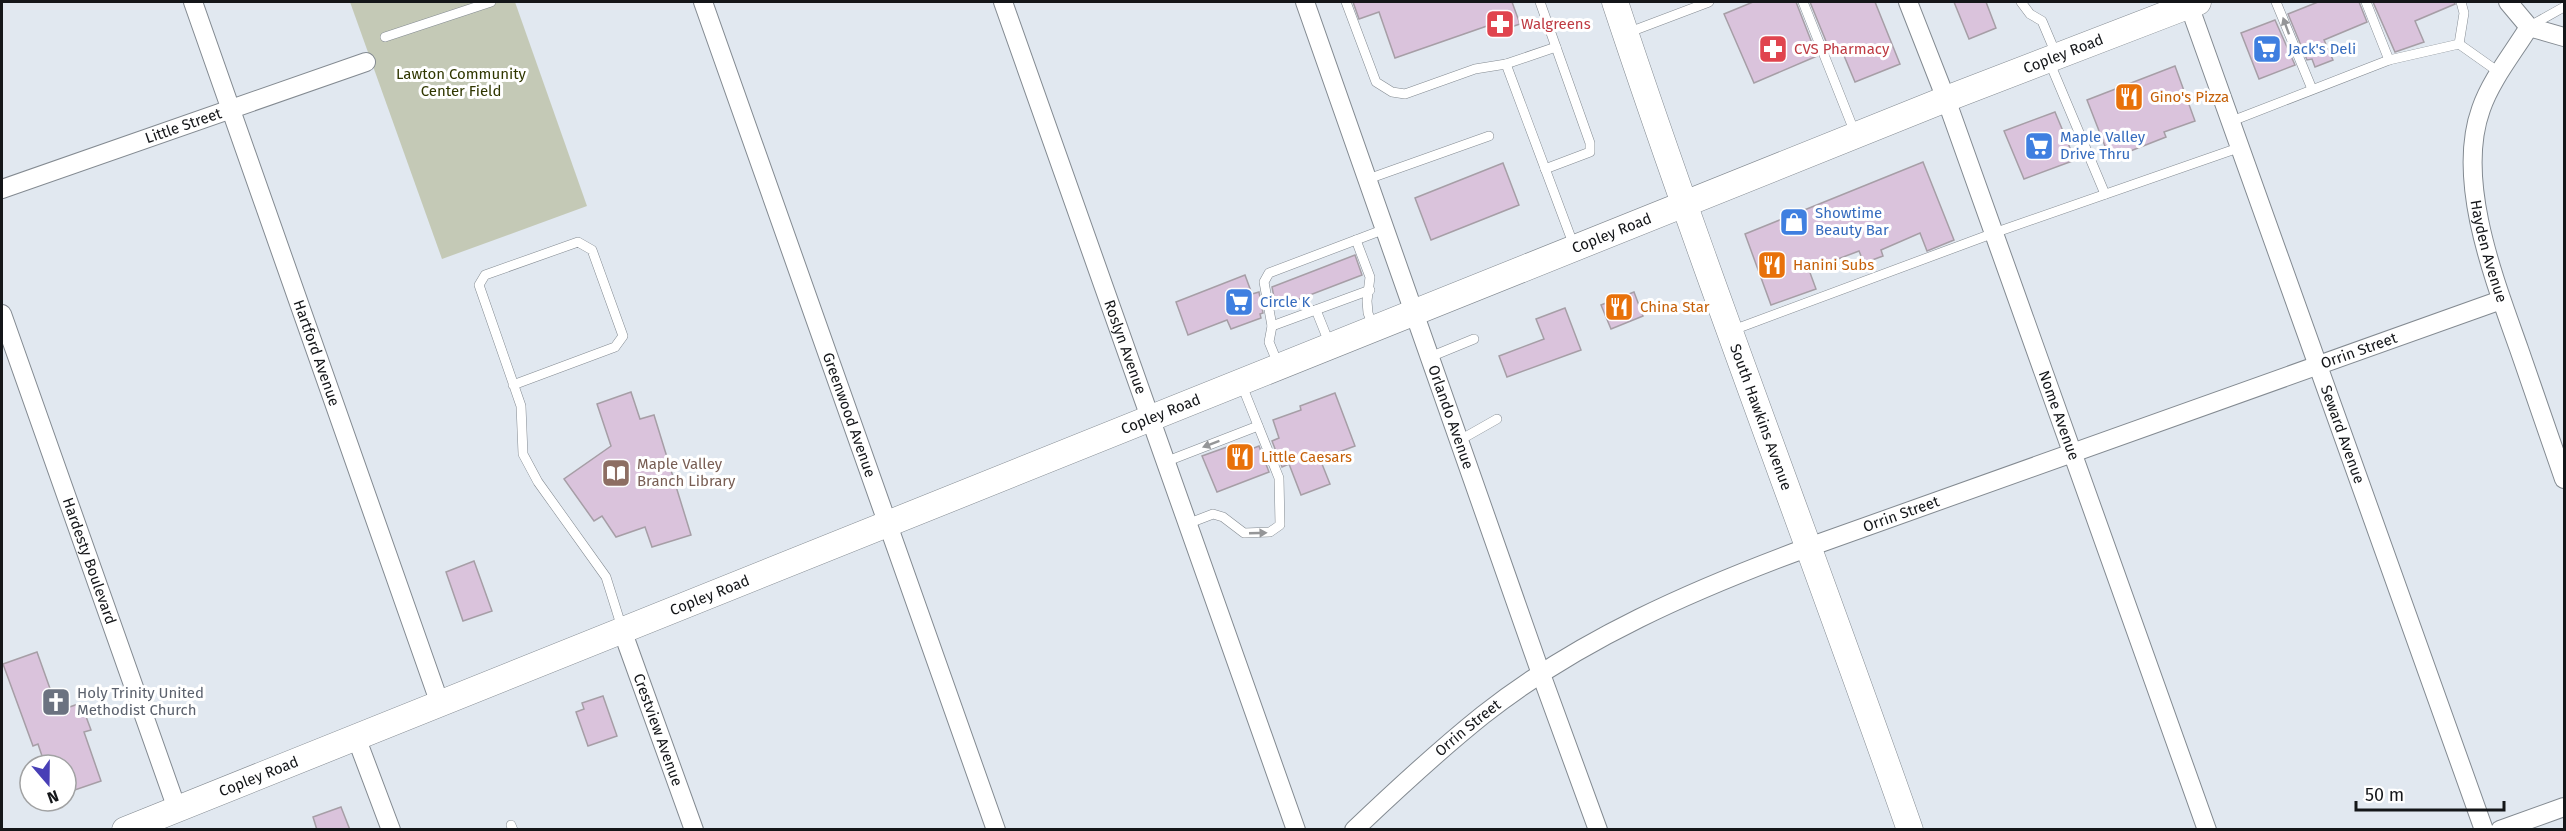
<svg xmlns="http://www.w3.org/2000/svg" width="2566" height="831" font-family="'Fira Sans',sans-serif">
<style>
.green{fill:#c4c9b6}
.building{fill:#dac3dc;stroke:#a69ea6;stroke-width:1.5}
.lines{fill:none;stroke-linecap:round;stroke-linejoin:round}
.lane-casing{stroke:#838a91;stroke-width:10}
.street-casing{stroke:#838a91;stroke-width:20}
.secondary-casing{stroke:#838a91;stroke-width:27}
.lane{stroke:#fff;stroke-width:9}
.street{stroke:#fff;stroke-width:18}
.secondary{stroke:#fff;stroke-width:26}
.oneway{fill:#959698}
.labels{text-anchor:middle;stroke-width:6;stroke-linejoin:round;paint-order:stroke}
.health-label{font-size:15px;fill:#be3a42;stroke:#fff;text-anchor:start}
.shop-label{font-size:15px;fill:#366cbe;stroke:#fff;text-anchor:start}
.street-label{font-size:15px;fill:#141619;stroke:#fff}
.park-label{font-size:15px;fill:#303701;stroke:#fff}
.food-label{font-size:15px;fill:#c56008;stroke:#fff;text-anchor:start}
.education-label{font-size:15px;fill:#785e54;stroke:#fff;text-anchor:start}
.worship-label{font-size:15px;fill:#5b616d;stroke:#fff;text-anchor:start}
</style>
<rect width="100%" height="100%" fill="#e1e8f0"/>
<!-- green -->
<polygon class="green" points="350,2 515,2 587,206 442,259"/>
<!-- building -->
<g class="building">
<polygon points="1353,2 1512,2 1520,24 1490,34 1487,26 1395,58 1379,12 1359,19"/>
<polygon points="1753,2 1796,2 1817,56 1754,83 1724,14"/>
<polygon points="1810,2 1875,2 1900,64 1855,82 1840,46 1830,51"/>
<polygon points="1954,2 1986,2 1996,28 1969,39"/>
<polygon points="2318,2 2359,2 2367,22 2324,40 2333,60 2315,67 2312,59 2307,60 2288,14"/>
<polygon points="2373,2 2454,2 2455,4 2415,21 2424,42 2395,52"/>
<polygon points="2275,20 2295,65 2259,79 2241,33"/>
<polygon points="2175,66 2195,121 2164,132 2166,137 2110,159 2087,100"/>
<polygon points="2055,112 2075,160 2024,179 2004,131"/>
<polygon points="1923,162 1954,240 1927,251 1920,233 1881,250 1883,256 1864,263 1859,251 1809,270 1816,289 1771,305 1745,234"/>
<polygon points="1503,163 1519,205 1431,240 1415,198"/>
<polygon points="1355,255 1362,275 1276,308 1272,287"/>
<polygon points="1245,275 1252,294 1259,292 1263,313 1260,314 1261,318 1231,329 1227,320 1188,335 1176,302"/>
<polygon points="1634,292 1643,316 1611,329 1601,305"/>
<polygon points="1565,308 1581,350 1507,377 1499,356 1544,339 1536,319"/>
<polygon points="631,392 640,419 654,415 691,535 652,547 645,527 616,537 602,516 594,521 564,479 611,446 597,404"/>
<polygon points="1335,393 1355,446 1320,459 1330,484 1301,495 1289,464 1282,467 1272,441 1279,438 1273,420 1301,410 1300,406"/>
<polygon points="1259,446 1269,472 1217,492 1202,456 1227,447 1231,457"/>
<polygon points="474,561 492,611 463,621 446,572"/>
<polygon points="37,652 58,711 81,703 91,730 84,732 101,781 66,793 66,765 45,765 38,744 33,746 3,664"/>
<polygon points="603,696 617,736 588,746 576,712 584,709 582,703"/>
<polygon points="341,807 350,830 317,830 313,817"/>
</g>
<g class="lines">
<!-- lane casing -->
<g class="lane-casing">
<g id="lane">
<polyline points="1346,2 1376,82 1392,92 1405,94 1475,69 1506,64 1574,246"/>
<polyline points="1540,2 1590,143 1590,152 1545,169"/>
<polyline points="1803,2 1855,133"/>
<polyline points="2021,2 2030,14 2042,21 2056,54"/>
<polyline points="2276,2 2312,89"/>
<polyline points="2366,2 2389,60"/>
<polyline points="2530,26 2564,7"/>
<polyline points="1627,33 1709,2"/>
<polyline points="385,37 491,2"/>
<polyline points="2459,44 2464,13 2461,2"/>
<polyline points="2049,61 2105,194"/>
<polyline points="1506,64 1556,47"/>
<polyline points="2232,121 2389,60 2459,44 2500,73"/>
<polyline points="1368,179 1489,136"/>
<polyline points="1356,240 1370,277 1367,301 1368,313 1373,326"/>
<polyline points="1316,310 1330,345"/>
<polyline points="1272,326 1370,290"/>
<polyline points="1733,330 1994,233 2241,147"/>
<polyline points="1430,357 1474,339"/>
<polyline points="1278,364 1269,342 1272,326 1264,282 1269,273 1385,229"/>
<polyline points="513,385 615,347 623,336 592,250 578,242 485,275 479,285 521,406 523,454 538,482 606,577 622,628"/>
<polyline points="1460,440 1497,419"/>
<polyline points="1165,462 1258,426"/>
<polyline points="1187,524 1213,514 1223,517 1244,533 1270,532 1280,525 1279,478 1241,383"/>
<polyline points="511,825 513,830"/>
</g>
</g>
<!-- street casing -->
<g class="street-casing">
<g id="street">
<path id="s1" d="M 193,2 L 440,704"/>
<path id="s2" d="M 703,2 L 996,830"/>
<path id="s3" d="M 1003,2 L 1296,830"/>
<path id="s4" d="M 1305,2 L 1541,674 L 1598,830"/>
<path id="s5" d="M 1908,2 L 1946,99 L 2207,830"/>
<polyline points="2508,2 2529,27 2564,37"/>
<path id="s6" d="M 2189,5 L 2484,830"/>
<path id="s7" d="M 2529,27 C 2513,53 2491,80 2481,109 C 2455,181 2495,281 2519,349 C 2534,392 2549,435 2564,479"/>
<path id="s8" d="M 2,189 L 366,62"/>
<path id="s9" d="M 2,314 L 177,809"/>
<path id="s10" d="M 622,630 L 694,830"/>
<polyline points="356,737 391,830"/>
<path id="s11" d="M 1354,830 C 1396,790 1438,751 1483,715 C 1579,639 1695,589 1809,547 L 2501,300"/>
<polyline points="2500,830 2564,807"/>
</g>
</g>
<!-- secondary casing -->
<g class="secondary-casing">
<g id="secondary">
<path id="s12" d="M 1615,2 C 1707,280 1813,553 1910,830"/>
<path id="s13" d="M 125,830 L 1946,99 L 2198,2"/>
</g>
</g>
<!-- lane -->
<use href="#lane" class="lane"/>
<!-- street -->
<use href="#street" class="street"/>
<!-- secondary -->
<use href="#secondary" class="secondary"/>
</g>
<!-- one-way arrows -->
<defs><path id="oneway-solid" d="M-6-.8H1V-3.2L6.5 0L1 3.2V.8H-6Z" transform="scale(1.5)"/></defs>
<g class="oneway">
<use href="#oneway-solid" transform="translate(2286 26) rotate(-110)"/>
<use href="#oneway-solid" transform="translate(1211 444) rotate(159)"/>
<use href="#oneway-solid" transform="translate(1258 533) rotate(-2)"/>
</g>
<!-- icons -->
<defs>
<g id="pharmacy-square" transform="scale(1.5)"><rect x="-9" y="-9" width="18" height="18" rx="4" fill="#e0444e" stroke="#fff"/><path d="M-2-6h4v4h4v4h-4v4h-4v-4h-4v-4h4Z" fill="#fff"/></g>
<g id="supermarket-square" transform="scale(1.5)"><rect x="-9" y="-9" width="18" height="18" rx="4" fill="#3f7fe0" stroke="#fff"/><path d="M-6-5.5h2.5l.6 2H6L4.5 2H-2.5L-4.4-4H-6ZM-1.5 3.2a1.3 1.3 0 1 0 .1 0ZM3 3.2a1.3 1.3 0 1 0 .1 0Z" fill="#fff"/></g>
<g id="restaurant-square" transform="scale(1.5)"><rect x="-9" y="-9" width="18" height="18" rx="4" fill="#e8710a" stroke="#fff"/><path d="M-5-6h1v4h1v-4h1v4h1v-4h1v5L-1.5 .5V6h-2V.5L-5-1ZM5-6V6H3V1.5H1.5Q1.5-4 5-6Z" fill="#fff"/></g>
<g id="shop-square" transform="scale(1.5)"><rect x="-9" y="-9" width="18" height="18" rx="4" fill="#3f7fe0" stroke="#fff"/><path d="M-5-2.5h2.3a2.7 3.5 0 0 1 5.4 0H5L5.5 6h-11ZM-1.5-2.5h3a1.5 2.3 0 0 0-3 0Z" fill="#fff"/></g>
<g id="library-square" transform="scale(1.5)"><rect x="-9" y="-9" width="18" height="18" rx="4" fill="#8d6e63" stroke="#fff"/><path d="M-6-4Q-3-5.5-.7-3.5V5Q-3 3-6 4ZM6-4Q3-5.5 .7-3.5V5Q3 3 6 4Z" fill="#fff"/></g>
<g id="church-square" transform="scale(1.5)"><rect x="-9" y="-9" width="18" height="18" rx="4" fill="#6b7280" stroke="#fff"/><path d="M-1.2-6h2.4v3.5h3.3v2.4h-3.3V6h-2.4V-.1h-3.3v-2.4h3.3Z" fill="#fff"/></g>
</defs>
<g fill-rule="evenodd">
<use href="#pharmacy-square" x="1500" y="24"/>
<use href="#pharmacy-square" x="1773" y="49"/>
<use href="#supermarket-square" x="2267" y="49"/>
<use href="#restaurant-square" x="2129" y="97"/>
<use href="#supermarket-square" x="2039" y="146"/>
<use href="#shop-square" x="1794" y="222"/>
<use href="#restaurant-square" x="1772" y="265"/>
<use href="#supermarket-square" x="1239" y="302"/>
<use href="#restaurant-square" x="1619" y="307"/>
<use href="#restaurant-square" x="1240" y="457"/>
<use href="#library-square" x="616" y="473"/>
<use href="#church-square" x="56" y="702"/>
</g>
<g class="labels">
<!-- health labels -->
<g class="health-label">
<text x="1521" y="29">Walgreens</text>
<text x="1794" y="54">CVS Pharmacy</text>
</g>
<!-- shop labels -->
<g class="shop-label">
<text x="2288" y="54">Jack's Deli</text>
<text x="2060" y="142">Maple Valley<tspan x="2060" dy="17">Drive Thru</tspan></text>
<text x="1815" y="218">Showtime<tspan x="1815" dy="17">Beauty Bar</tspan></text>
<text x="1260" y="307">Circle K</text>
</g>
<!-- street labels -->
<g class="street-label">
<text dy="5" stroke="none"><textPath href="#s13" startOffset="2088">Copley Road</textPath></text>
<text dy="5" stroke="none"><textPath href="#s8" startOffset="192">Little Street</textPath></text>
<text dy="5" stroke="none"><textPath href="#s13" startOffset="1602">Copley Road</textPath></text>
<text dy="5" stroke="none"><textPath href="#s7" startOffset="240">Hayden Avenue</textPath></text>
<text dy="5" stroke="none"><textPath href="#s3" startOffset="366">Roslyn Avenue</textPath></text>
<text dy="5" stroke="none"><textPath href="#s11" startOffset="1125">Orrin Street</textPath></text>
<text dy="5" stroke="none"><textPath href="#s1" startOffset="372">Hartford Avenue</textPath></text>
<text dy="5" stroke="none"><textPath href="#s13" startOffset="1116">Copley Road</textPath></text>
<text dy="5" stroke="none"><textPath href="#s5" startOffset="440">Nome Avenue</textPath></text>
<text dy="5" stroke="none"><textPath href="#s2" startOffset="438">Greenwood Avenue</textPath></text>
<text dy="5" stroke="none"><textPath href="#s4" startOffset="440">Orlando Avenue</textPath></text>
<text dy="5" stroke="none"><textPath href="#s12" startOffset="440">South Hawkins Avenue</textPath></text>
<text dy="5" stroke="none"><textPath href="#s6" startOffset="456">Seward Avenue</textPath></text>
<text dy="5" stroke="none"><textPath href="#s11" startOffset="639">Orrin Street</textPath></text>
<text dy="5" stroke="none"><textPath href="#s9" startOffset="262">Hardesty Boulevard</textPath></text>
<text dy="5" stroke="none"><textPath href="#s13" startOffset="630">Copley Road</textPath></text>
<text dy="5" stroke="none"><textPath href="#s11" startOffset="153">Orrin Street</textPath></text>
<text dy="5" stroke="none"><textPath href="#s10" startOffset="106">Crestview Avenue</textPath></text>
<text dy="5" stroke="none"><textPath href="#s13" startOffset="144">Copley Road</textPath></text>
</g>
<!-- park labels -->
<g class="park-label">
<text x="461" y="79">Lawton Community<tspan x="461" dy="17">Center Field</tspan></text>
</g>
<!-- food labels -->
<g class="food-label">
<text x="2150" y="102">Gino's Pizza</text>
<text x="1793" y="270">Hanini Subs</text>
<text x="1640" y="312">China Star</text>
<text x="1261" y="462">Little Caesars</text>
</g>
<!-- education labels -->
<g class="education-label">
<text x="637" y="469">Maple Valley<tspan x="637" dy="17">Branch Library</tspan></text>
</g>
<!-- worship labels -->
<g class="worship-label">
<text x="77" y="698">Holy Trinity United<tspan x="77" dy="17">Methodist Church</tspan></text>
</g>
</g>
<!-- border -->
<rect width="2566" height="831" fill="none" stroke="#141619" stroke-width="6"/>
<!-- north arrow -->
<g transform="translate(48 783) rotate(160)"><circle r="28" fill="#ffffff" stroke="#a1a2a3" stroke-width="1.5"/>
<path d="M0-4.5L10 22L0 15L-10 22Z" fill="#483fb6"/>
<text y="-9" font-size="16" font-weight="bold" text-anchor="middle" fill="#141619">N</text>
</g>
<!-- scale -->
<path d="M2356 801v9h148v-9" fill="none" stroke="#141619" stroke-width="3"/>
<text x="2365" y="801" font-size="18" fill="#141619" stroke="#ffffff" stroke-width="4.5" paint-order="stroke">50 m</text>
</svg>
